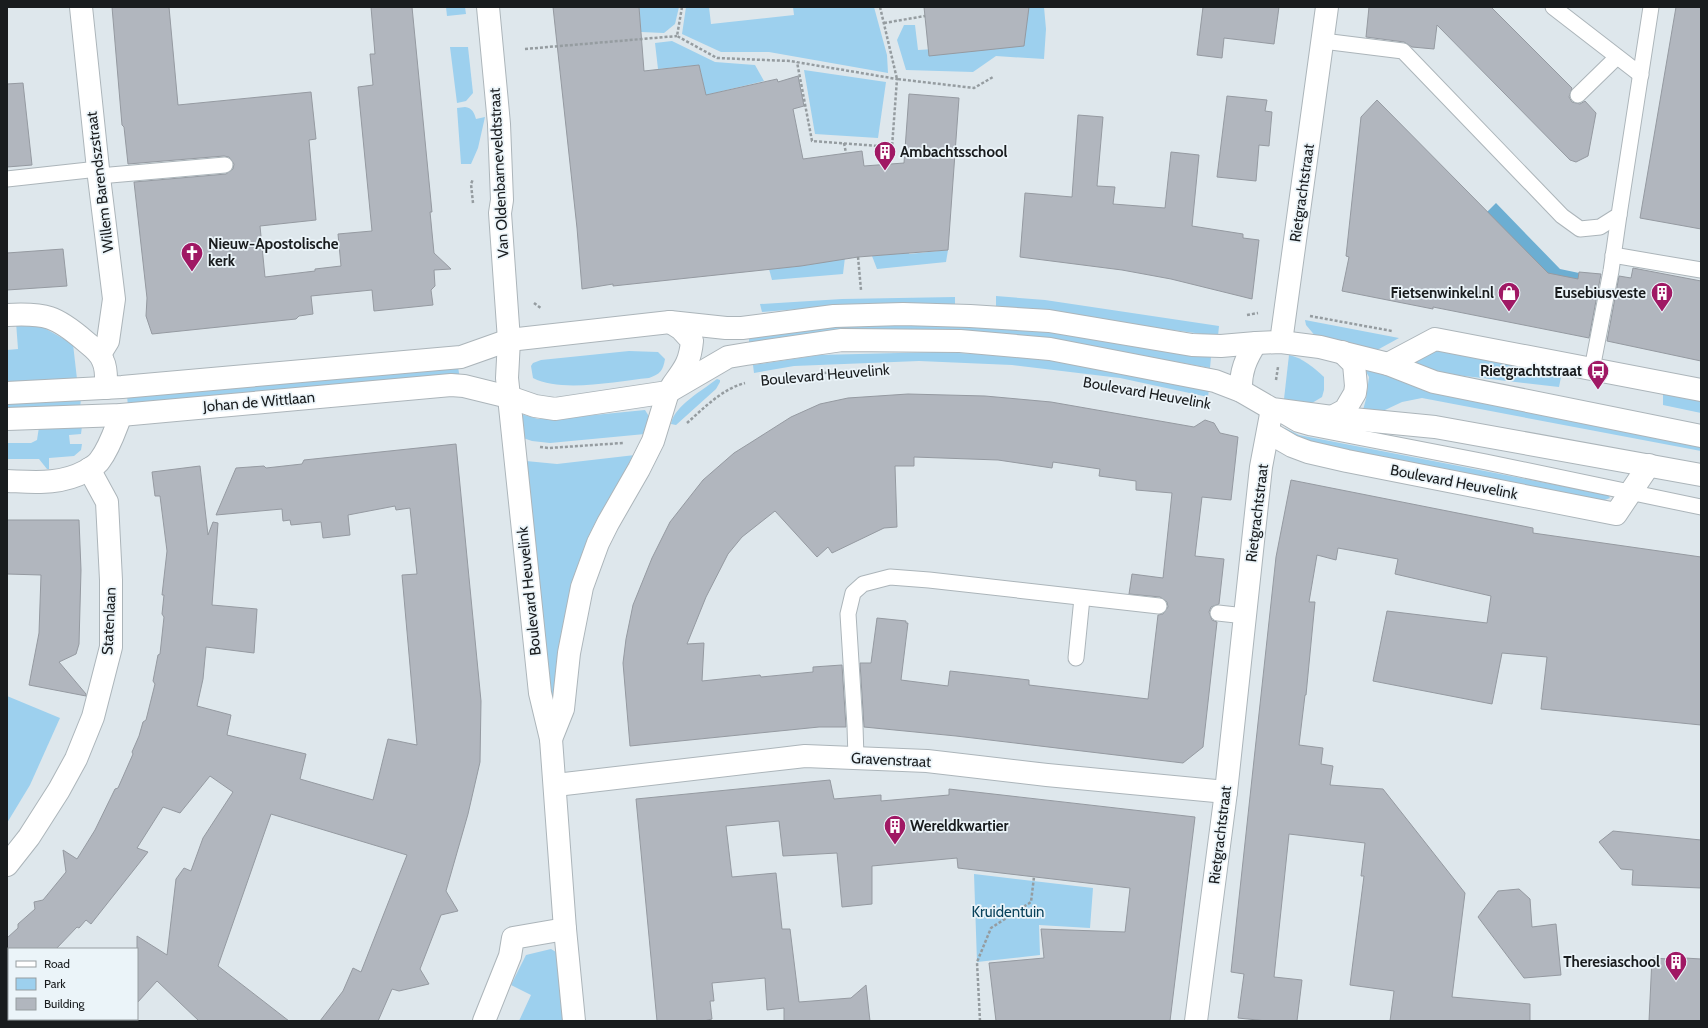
<svg xmlns="http://www.w3.org/2000/svg" width="1708" height="1028" font-family="Cabin,sans-serif">
<style>
.green{fill:#9dd0ee}
.forest{fill:#6caed2}
.building{fill:#b1b6be;stroke:#959aa1}
.lines{fill:none;stroke-linecap:round;stroke-linejoin:round}
.service-casing{stroke:#acb5ba;stroke-width:17}
.minor-casing{stroke:#acb5ba;stroke-width:24}
.secondary-casing{stroke:#acb5ba;stroke-width:24}
.path{stroke:#959ca0;stroke-width:2.5;stroke-dasharray:3 2;stroke-linecap:butt}
.service{stroke:#fff;stroke-width:15}
.minor{stroke:#fff;stroke-width:22}
.secondary{stroke:#fff;stroke-width:22}
.labels{text-anchor:middle;stroke-width:3.5;stroke-linejoin:round;paint-order:stroke}
.poi-label{font-size:15px;font-weight:bold;fill:#191c1e;stroke:#ebf4f9;text-anchor:end}
.street-label{font-size:15px;fill:#191c1e;stroke:#ebf4f9}
.park-label{font-size:15px;fill:#09425b;stroke:#ebf4f9}
</style>
<rect width="100%" height="100%" fill="#dee7ec"/>
<!-- green -->
<g class="green">
<polygon points="446,7 465,7 466,14 447,16"/>
<polygon points="639,7 679,7 675,24 664,33 641,32"/>
<polygon points="686,7 709,7 711,24 794,15 793,7 874,7 887,55 888,73 769,52 721,52 682,34"/>
<polygon points="1009,7 1044,7 1046,29 1044,59 996,56 973,72 906,70 897,40 904,25 915,25 918,50 1013,44"/>
<polygon points="672,41 715,62 755,65 764,81 706,95 699,65 658,69 655,43"/>
<polygon points="450,47 468,47 473,93 466,101 457,103"/>
<polygon points="804,70 886,82 878,138 815,134"/>
<path d="M 465,107 C 472,108 474,112 476,119 L 485,117 L 478,148 L 471,164 L 461,164 L 457,108 Z"/>
<polygon points="909,250 909,254 948,250 946,262 877,269 872,256"/>
<polygon points="845,257 843,274 772,280 769,269 808,265"/>
<polygon points="996,296 1045,300 1219,326 1218,336 1104,321 996,308"/>
<polygon points="955,297 955,304 849,305 762,312 760,304 842,299"/>
<polygon points="1305,320 1399,338 1379,349 1370,349 1317,338 1306,325"/>
<polygon points="16,322 37,324 73,344 77,379 7,382 7,350 18,349"/>
<polygon points="861,323 965,323 1053,331 1211,357 1210,368 1105,349 749,343 749,334"/>
<polygon points="1441,350 1562,372 1559,387 1439,373 1416,364 1414,361 1428,353"/>
<path d="M 629,351 L 658,352 L 665,359 C 663,371 660,374 649,378 C 617,381 562,393 533,378 L 531,366 L 533,363 L 541,360 Z"/>
<polygon points="938,352 1059,358 1209,389 1208,397 1120,378 1012,365 919,361 794,366 754,373 753,365 819,355"/>
<path d="M 1289,355 C 1303,358 1313,367 1324,377 L 1324,390 L 1322,397 L 1312,403 L 1284,399 Z"/>
<polygon points="458,367 460,379 128,406 127,396"/>
<polygon points="1364,368 1701,442 1701,451 1422,398 1402,402 1385,410 1363,410 1366,399 1369,377"/>
<path d="M 717,379 L 720,380 L 720,382 L 716,389 L 676,425 L 671,424 C 674,406 703,390 717,379 Z"/>
<polygon points="1663,391 1701,398 1701,413 1663,405"/>
<polygon points="81,398 80,409 7,412 7,401"/>
<polygon points="645,410 650,418 645,434 550,443 532,441 523,438 521,414 538,419 554,419"/>
<polygon points="82,426 81,434 69,435 70,444 82,444 81,450 74,456 49,458 49,469 47,469 39,459 7,459 7,443 31,443 37,440 39,427"/>
<polygon points="1285,428 1299,435 1608,495 1610,498 1599,502 1302,442 1284,430"/>
<polygon points="635,455 608,500 579,567 555,704 550,703 526,461 557,464"/>
<polygon points="7,696 60,718 30,785 7,823"/>
<polygon points="974,874 1093,888 1090,928 1039,925 1040,955 977,962"/>
<polygon points="551,949 556,952 563,1021 519,1021 531,995 511,985 526,955"/>
</g>
<!-- forest -->
<polygon class="forest" points="1496,203 1560,269 1579,273 1578,279 1553,278 1473,226"/>
<!-- building -->
<g class="building">
<polygon points="112,7 169,7 178,105 311,92 316,139 309,140 316,220 260,226 265,277 315,271 315,269 341,266 338,234 372,231 358,87 373,85 370,54 375,54 371,7 412,7 432,212 430,212 431,222 434,253 451,269 434,270 435,286 431,290 433,305 374,311 372,290 311,296 313,314 299,316 296,319 152,334 146,316 147,298 134,182 226,174 233,169 234,164 229,157 224,156 128,164 124,127 122,125"/>
<polygon points="553,7 639,7 644,71 699,65 706,95 777,79 778,82 798,76 804,106 793,109 803,159 862,151 864,166 904,163 909,94 959,98 948,250 858,257 801,266 613,286 613,284 582,289 577,228"/>
<polygon points="924,7 1029,7 1024,46 929,56"/>
<polygon points="1203,7 1279,7 1274,44 1224,38 1222,58 1197,55"/>
<polygon points="1369,7 1491,7 1572,88 1569,97 1572,102 1580,104 1585,101 1596,113 1588,156 1576,162 1570,160 1437,25 1434,49 1412,47 1404,42 1366,37"/>
<polygon points="1676,7 1701,7 1701,229 1640,218"/>
<polygon points="23,83 32,165 7,167 7,84"/>
<polygon points="1227,96 1267,100 1265,111 1272,112 1269,146 1259,145 1256,181 1217,177"/>
<polygon points="1377,100 1548,273 1578,279 1579,272 1601,274 1589,338 1433,307 1433,309 1342,291 1349,257 1346,256 1361,117"/>
<polygon points="1078,115 1103,117 1097,186 1115,187 1113,204 1165,208 1171,152 1199,155 1192,226 1243,234 1243,238 1259,240 1252,299 1171,279 1122,270 1020,257 1025,193 1072,197"/>
<polygon points="63,249 67,286 7,290 7,253"/>
<polygon points="1633,268 1701,281 1701,361 1607,341 1619,276 1631,278"/>
<polygon points="908,394 985,396 1051,402 1194,427 1205,420 1214,423 1220,433 1238,437 1231,500 1202,497 1195,556 1224,559 1219,604 1211,607 1209,612 1212,620 1217,622 1203,747 1183,763 956,736 864,727 860,663 871,663 877,618 906,621 906,623 908,623 901,680 948,686 950,671 1029,680 1029,685 1148,699 1158,615 1163,614 1168,607 1167,602 1160,597 1129,594 1132,574 1163,578 1172,493 1136,490 1136,481 1099,476 1100,469 1053,462 1052,468 998,460 914,457 914,466 895,466 897,527 884,528 832,553 828,547 817,557 775,511 742,537 728,554 706,597 687,644 704,643 702,681 760,675 761,677 813,672 813,667 842,665 846,727 819,727 630,746 623,663 626,639 633,605 652,558 670,522 703,480 734,453 750,443 791,417 820,404 848,398"/>
<polygon points="456,444 481,701 480,762 468,814 446,891 458,911 441,915 420,969 429,984 399,991 392,989 378,1021 320,1021 343,991 353,968 361,972 407,855 271,814 218,966 289,1021 199,1021 157,981 137,1003 137,936 167,955 176,879 184,868 191,871 203,838 233,792 210,776 180,813 163,807 137,848 148,852 91,924 86,920 79,928 77,927 56,949 7,949 7,938 18,928 18,924 35,909 34,902 43,900 66,872 63,850 77,859 95,830 115,789 118,788 133,754 132,752 139,736 143,722 146,720 155,684 153,681 158,655 160,654 164,617 162,614 164,595 162,595 167,551 160,496 155,496 152,472 200,466 208,535 213,522 218,523 212,605 257,609 254,653 206,647 203,679 197,706 231,715 227,735 306,754 300,779 373,800 388,739 417,745 402,575 417,574 410,508 396,510 395,506 348,515 350,535 323,538 321,522 291,525 290,520 283,521 282,509 216,515 236,468 264,466 266,468 302,464 304,460"/>
<polygon points="1291,480 1533,528 1533,533 1701,557 1701,725 1541,709 1547,657 1502,653 1492,704 1373,681 1387,611 1487,623 1491,596 1395,574 1398,559 1338,548 1336,560 1317,555 1309,602 1315,602 1306,695 1305,695 1299,745 1323,748 1321,764 1333,766 1330,785 1383,789 1465,893 1452,997 1530,1004 1530,1021 1390,1021 1394,991 1350,985 1364,876 1361,876 1365,843 1289,834 1274,977 1302,980 1297,1021 1267,1021 1238,1018 1244,974 1231,972 1276,557"/>
<polygon points="7,520 79,520 81,570 79,644 76,654 59,662 86,694 86,696 29,685 39,633 41,575 7,574"/>
<polygon points="830,780 834,799 881,795 881,801 949,795 949,789 1195,817 1170,1021 996,1021 989,963 1044,958 1041,929 1125,932 1130,888 958,868 957,858 872,866 872,904 842,907 837,853 783,856 779,821 726,826 732,877 776,873 782,929 790,929 799,1002 851,998 866,985 870,1021 784,1021 784,1008 767,1010 765,978 712,983 714,1001 710,1001 712,1019 704,1021 657,1021 636,799"/>
<polygon points="1613,831 1701,840 1701,888 1632,885 1633,870 1621,869 1599,842"/>
<polygon points="1519,889 1530,899 1532,927 1556,924 1561,975 1524,978 1478,917 1498,891"/>
<polygon points="1669,957 1701,959 1701,1021 1649,1021 1652,958 1669,959"/>
</g>
<g class="lines">
<!-- service casing -->
<g class="service-casing">
<g id="service">
<polyline points="1553,7 1641,75"/>
<polyline points="1323,41 1403,51 1562,216 1580,229 1600,227 1619,215 1651,7"/>
<polyline points="1578,95 1617,57"/>
<polyline points="99,176 225,165"/>
<polyline points="7,179 98,169"/>
<polyline points="1613,255 1701,270"/>
<polyline points="1592,369 1611,271 1619,215"/>
<polyline points="1280,414 1297,424 1311,428 1486,462 1701,507"/>
<polyline points="1218,613 1245,616"/>
<polyline points="1076,658 1082,598"/>
<polyline points="856,758 855,726 848,614 853,593 863,584 890,577 929,580 1159,606"/>
</g>
</g>
<!-- minor casing -->
<g class="minor-casing">
<g id="minor">
<polyline points="81,7 98,169 114,299 108,341 100,354"/>
<polyline points="488,7 499,124 502,200 500,213 509,340"/>
<path d="M 7,315 C 46,313 56,316 85,341 C 92,347 100,352 103,361 C 107,369 106,380 106,388"/>
<polyline points="1281,342 1327,7"/>
<polyline points="1388,364 1435,339 1701,390"/>
<polyline points="509,397 540,693 551,739 565,929 574,1021"/>
<polyline points="1268,432 1292,446 1308,452 1347,461 1616,514 1649,465"/>
<path d="M 7,481 C 35,482 60,485 86,471 C 91,468 97,465 100,460 C 110,447 115,430 121,415"/>
<polyline points="551,739 563,709 569,653 582,587 598,543 608,523 639,469 653,441 668,392"/>
<polyline points="556,785 805,756 927,761 1047,775 1226,792"/>
<polyline points="7,865 29,837 59,790 76,759 93,717 111,647 111,580 107,502 89,469"/>
<polyline points="484,1021 510,956 513,938 565,929"/>
<polyline points="1196,1021 1226,792 1261,467 1272,409"/>
</g>
</g>
<!-- secondary casing -->
<g class="secondary-casing">
<g id="secondary">
<path d="M 670,322 L 681,329 L 692,341 C 690,363 684,369 672,386"/>
<polyline points="509,340 507,378 509,397"/>
<path d="M 1241,391 C 1240,372 1246,358 1256,343"/>
<polyline points="7,393 122,387 461,357 509,340 670,322 726,328 742,328 834,316 903,314 970,316 1049,321 1192,345 1221,346 1256,343 1281,342 1320,347 1388,364 1434,382 1701,436"/>
<polyline points="1332,417 1345,410 1355,393 1356,386 1354,364 1342,352"/>
<polyline points="7,419 121,415 451,385 464,386 509,397 535,406 555,409 668,392 728,357 746,354 842,340 960,341 1050,349 1215,381 1241,391 1272,409 1332,417 1435,427 1701,475"/>
</g>
</g>
<!-- path -->
<g class="path">
<polyline points="682,7 677,36 717,58 790,61 897,79 892,147 812,141 797,62"/>
<polyline points="880,7 897,79 974,88 993,77"/>
<polyline points="884,23 925,16"/>
<polyline points="525,49 677,36"/>
<polyline points="844,143 846,153"/>
<polyline points="473,203 471,184 473,179"/>
<polyline points="858,257 861,290"/>
<polyline points="534,303 542,309"/>
<polyline points="1247,315 1258,313"/>
<polyline points="1310,316 1392,331"/>
<polyline points="809,374 882,369"/>
<polyline points="1276,380 1278,367"/>
<path d="M 687,423 C 704,408 722,389 745,383"/>
<polyline points="540,447 549,448 623,443"/>
<polyline points="980,1021 977,962 991,928 1031,902 1034,877"/>
</g>
<!-- service -->
<use href="#service" class="service"/>
<!-- minor -->
<use href="#minor" class="minor"/>
<!-- secondary -->
<use href="#secondary" class="secondary"/>
</g>
<!-- icons -->
<defs>
<g id="building-pin" transform="scale(1.15)"><path d="M0 17L-7.5 6A9.5 9.5 0 1 1 7.5 6Z" fill="#a01864" stroke="#ebf4f9"/><path d="M-4-6H4V6H1V3H-1V6H-4ZM-2.5-4.3h1.7v1.8h-1.7ZM.8-4.3h1.7v1.8H.8ZM-2.5-1h1.7V.8h-1.7ZM.8-1h1.7V.8H.8Z" fill="#fff"/></g>
<g id="church-pin" transform="scale(1.15)"><path d="M0 17L-7.5 6A9.5 9.5 0 1 1 7.5 6Z" fill="#a01864" stroke="#ebf4f9"/><path d="M-1.2-6h2.4v3.5h3.3v2.4h-3.3V6h-2.4V-.1h-3.3v-2.4h3.3Z" fill="#fff"/></g>
<g id="shop-pin" transform="scale(1.15)"><path d="M0 17L-7.5 6A9.5 9.5 0 1 1 7.5 6Z" fill="#a01864" stroke="#ebf4f9"/><path d="M-5-2.5h2.3a2.7 3.5 0 0 1 5.4 0H5L5.5 6h-11ZM-1.5-2.5h3a1.5 2.3 0 0 0-3 0Z" fill="#fff"/></g>
<g id="bus-pin" transform="scale(1.15)"><path d="M0 17L-7.5 6A9.5 9.5 0 1 1 7.5 6Z" fill="#a01864" stroke="#ebf4f9"/><path d="M-5-6H5V4H4V6H2V4H-2V6H-4V4H-5ZM-3.5-4V0h7V-4ZM-3.5 1.2v1.5H-2V1.2ZM2 1.2v1.5H3.5V1.2Z" fill="#fff"/></g>
</defs>
<g fill-rule="evenodd">
<use href="#building-pin" x="885" y="152"/>
<use href="#church-pin" x="192" y="253"/>
<use href="#shop-pin" x="1509" y="293"/>
<use href="#building-pin" x="1662" y="293"/>
<use href="#bus-pin" x="1598" y="371"/>
<use href="#building-pin" x="895" y="826"/>
<use href="#building-pin" x="1676" y="962"/>
</g>
<g class="labels">
<!-- poi labels -->
<g class="poi-label">
<text x="900" y="157" text-anchor="start">Ambachtsschool</text>
<text x="208" y="249" text-anchor="start">Nieuw-Apostolische<tspan x="208" dy="17">kerk</tspan></text>
<text x="1494" y="298">Fietsenwinkel.nl</text>
<text x="1646" y="298">Eusebiusveste</text>
<text x="1582" y="376">Rietgrachtstraat</text>
<text x="910" y="831" text-anchor="start">Wereldkwartier</text>
<text x="1660" y="967">Theresiaschool</text>
</g>
<!-- street labels -->
<g class="street-label">
<text transform="translate(499 173) rotate(-93)" y="5">Van Oldenbarneveldtstraat</text>
<text transform="translate(100 182) rotate(-97)" y="5">Willem Barendszstraat</text>
<text transform="translate(1302 193) rotate(-82)" y="5">Rietgrachtstraat</text>
<text transform="translate(825 375) rotate(-5)" y="5">Boulevard Heuvelink</text>
<text transform="translate(1147 393) rotate(10)" y="5">Boulevard Heuvelink</text>
<text transform="translate(259 402) rotate(-5)" y="5">Johan de Wittlaan</text>
<text transform="translate(1454 482) rotate(11)" y="5">Boulevard Heuvelink</text>
<text transform="translate(1257 513) rotate(-83)" y="5">Rietgrachtstraat</text>
<text transform="translate(529 591) rotate(-96)" y="5">Boulevard Heuvelink</text>
<text transform="translate(109 621) rotate(-87)" y="5">Statenlaan</text>
<text transform="translate(891 760) rotate(3)" y="5">Gravenstraat</text>
<text transform="translate(1220 835) rotate(-83)" y="5">Rietgrachtstraat</text>
</g>
<!-- park labels -->
<g class="park-label">
<text x="1008" y="917">Kruidentuin</text>
</g>
</g>
<!-- border -->
<rect width="1708" height="1028" fill="none" stroke="#191c1e" stroke-width="16"/>
<!-- legend -->
<rect x="8" y="948" width="130" height="72" fill="#ebf4f9" stroke="#979ea1"/>
<rect x="16" y="961" width="20" height="6" fill="#ffffff" stroke="#979ea1"/>
<text x="44" y="968" font-size="12" fill="#191c1e">Road</text>
<rect x="16" y="978" width="20" height="12" fill="#9dd0ee" stroke="#979ea1"/>
<text x="44" y="988" font-size="12" fill="#191c1e">Park</text>
<rect x="16" y="998" width="20" height="12" fill="#b1b6be" stroke="#979ea1"/>
<text x="44" y="1008" font-size="12" fill="#191c1e">Building</text>
</svg>
